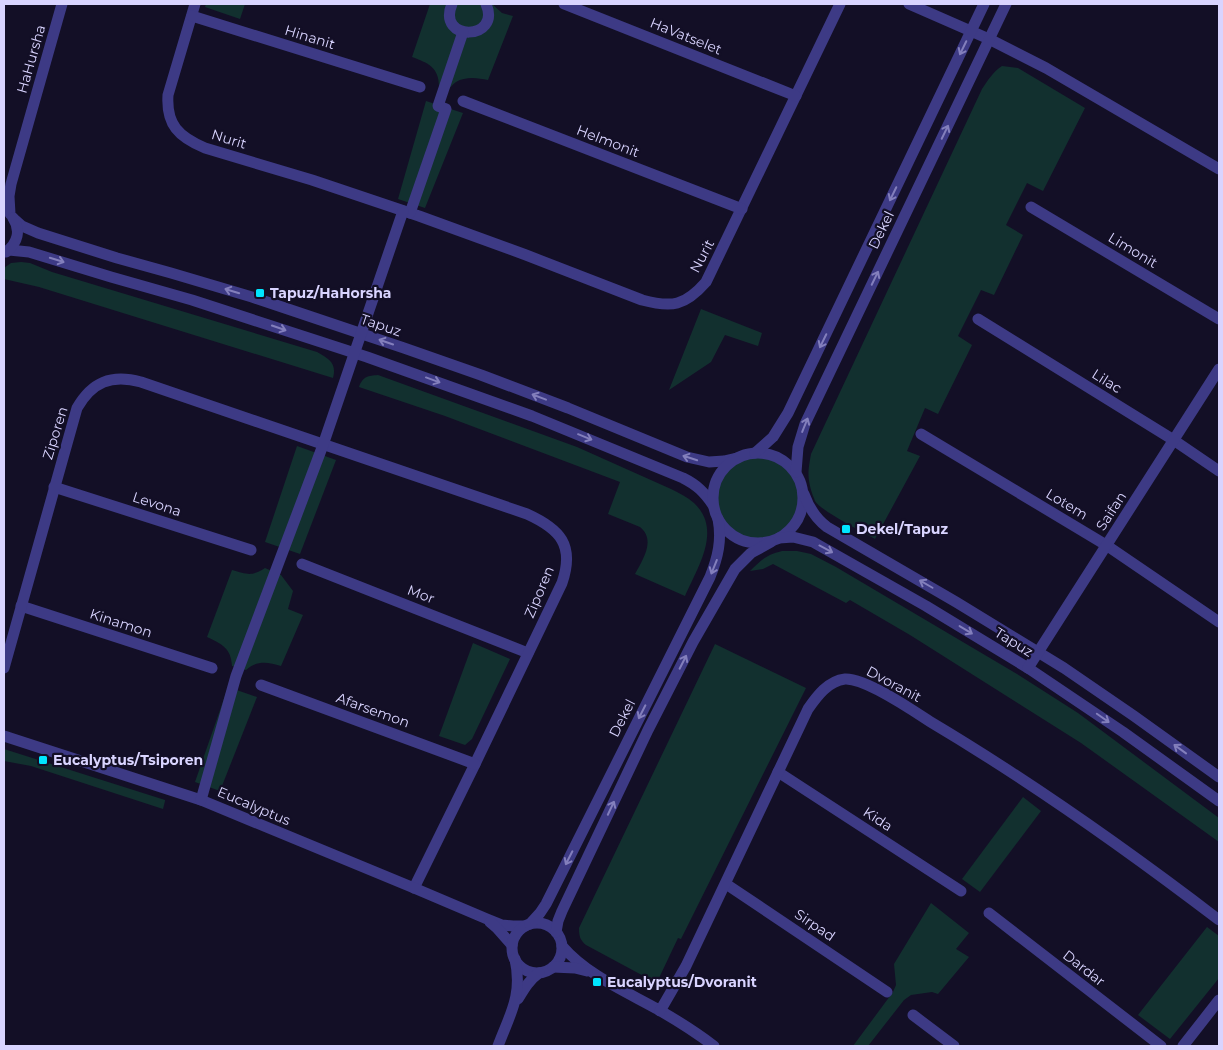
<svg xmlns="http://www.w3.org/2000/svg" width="1223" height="1050" font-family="Montserrat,sans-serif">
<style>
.park{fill:#12302f}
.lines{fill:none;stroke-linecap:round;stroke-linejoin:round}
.minor{stroke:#3d3a85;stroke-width:11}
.oneway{stroke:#837fbc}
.poi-dot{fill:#00e5ff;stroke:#130f26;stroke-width:2}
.labels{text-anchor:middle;stroke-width:4.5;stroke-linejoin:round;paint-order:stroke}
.street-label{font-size:14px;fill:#d9d4ff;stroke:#130f26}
.poi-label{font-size:14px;font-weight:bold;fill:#d9d4ff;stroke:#130f26;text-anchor:start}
</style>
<rect width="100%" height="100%" fill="#130f26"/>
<!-- park -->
<g class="park">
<polygon points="206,4 245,4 240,19 205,7"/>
<path d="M 430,4 L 492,4 L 502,13 L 513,16 L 488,80 C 478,78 466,76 456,82 C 453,84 450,88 447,90 L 439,87 C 439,67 428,63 412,57 Z"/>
<path d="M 1002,66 L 1018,68 L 1085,108 L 1043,191 L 1027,183 L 1006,225 L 1023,235 L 994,295 L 981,290 L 958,336 L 972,345 L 938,414 L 925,408 L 907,451 L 920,456 L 875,539 C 863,532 821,511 815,501 C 815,500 812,494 812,493 C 807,477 808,471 811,454 L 982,89 C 988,80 993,72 1002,66 Z"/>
<polygon points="426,101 463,113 425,208 398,199"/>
<path d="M 21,262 L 30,263 L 52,272 L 317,352 C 329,359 337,363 333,378 L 39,287 L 4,279 L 4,268 L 11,263 Z"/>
<polygon points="701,309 762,333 758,346 725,335 711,362 669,390"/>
<path d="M 378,375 L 577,447 L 671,489 C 679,493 687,497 694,503 C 723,530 697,568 685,596 L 635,574 C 643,559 656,540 640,527 L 608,514 L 620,482 L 445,416 L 359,387 C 363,376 368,376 378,375 Z"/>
<polygon points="297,446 336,460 300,554 265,542"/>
<circle cx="758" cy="498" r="42"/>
<path d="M 782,551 L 797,551 L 811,554 L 836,567 L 1017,674 L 1078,713 L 1219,818 L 1219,842 L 1081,743 L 910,635 L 850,600 L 846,603 L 773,564 L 763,569 L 750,571 C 761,560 766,555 782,551 Z"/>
<path d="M 265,568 L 281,575 L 293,591 L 288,609 L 303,615 L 281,666 C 268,662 257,660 246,670 L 232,666 C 231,648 222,644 207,637 L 232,570 C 247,574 251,577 265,568 Z"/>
<polygon points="473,643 510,659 472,739 465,745 439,736"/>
<path d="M 715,644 L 806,688 L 681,939 L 678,938 L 659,978 L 656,981 L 651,980 L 586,945 C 580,940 579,936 579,928 Z"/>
<polygon points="228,687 257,697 220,791 195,782"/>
<polygon points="4,749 165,800 165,801 163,809 31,766 4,761"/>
<polygon points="1023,797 1041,811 980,892 962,879"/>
<polygon points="931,903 969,933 956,949 969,957 938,994 932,992 911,995 904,1000 868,1046 853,1046 893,992 896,985 894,964"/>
<polygon points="1207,927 1219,936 1219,978 1170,1039 1138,1015"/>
</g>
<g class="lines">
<!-- minor -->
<g class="minor">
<path d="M 195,4 L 168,95 C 166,125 179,137 205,148 L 312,180 L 419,216 L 526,255 L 642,300 C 672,308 685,306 706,282 L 840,4"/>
<path d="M 452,4 C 436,42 502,41 486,4"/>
<polyline points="564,4 796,96"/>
<polyline points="909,4 989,39 1046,68 1219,169"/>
<polyline points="192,16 420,87"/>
<polyline points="463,101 742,209"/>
<polyline points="1031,207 1219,319"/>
<polyline points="410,213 446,109 438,106 463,32"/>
<polyline points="10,214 9,196 11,184 62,4"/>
<polyline points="13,218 22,226 38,233 117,258 171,273 252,297 404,348 481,375 568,408 687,457 709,462 724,461 737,458"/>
<path d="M 9,250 L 29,252 L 111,277 L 192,300 L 367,357 L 532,416 L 683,478 C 697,485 704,492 713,505"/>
<path d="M 6,252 C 18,243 21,230 13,218"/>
<polyline points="978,319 1172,439 1219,471"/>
<polyline points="921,434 1106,545 1219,622"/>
<circle cx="758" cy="498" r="45"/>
<polyline points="755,453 773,437 788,413 984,4"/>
<polyline points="796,472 798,447 805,424 1006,4"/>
<polyline points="54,487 251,550"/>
<path d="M 804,494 C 809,508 815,518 827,527 L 956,602 L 1064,668 L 1134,716 L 1219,777"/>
<polyline points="779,538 793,537 813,542 926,606 1028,668 1123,732 1219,801"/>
<polyline points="302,564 528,653"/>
<polyline points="21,606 212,668"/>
<path d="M 4,668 L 77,408 C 92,382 111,374 141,382 L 527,514 C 560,529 575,545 562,583 L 475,764 L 414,888"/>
<polyline points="1028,668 1219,369"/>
<polyline points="261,685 475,764"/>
<polyline points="4,736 201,800 414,888 487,919 502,925 513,926 525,926"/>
<polyline points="778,772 961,891"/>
<polyline points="201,800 236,676 323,445 403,211"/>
<polyline points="726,884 887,992"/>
<polyline points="989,913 1161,1046"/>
<polyline points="490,922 497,928 512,945"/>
<circle cx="537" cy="948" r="25"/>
<path d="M 530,924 L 540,913 L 546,904 L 710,577 C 718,557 722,540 718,519"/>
<polyline points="556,932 558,921 562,911 648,730 693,642 735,569 751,553 771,542"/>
<path d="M 562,946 C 587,975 625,991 659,1010 C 678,1021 697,1033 714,1046"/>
<polyline points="553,967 575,968 587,971"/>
<path d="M 518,999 C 524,989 529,980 539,973"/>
<path d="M 660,1011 L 686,966 L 808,709 C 817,696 828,681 845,679 C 865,678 911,709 929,721 C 1030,781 1126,849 1219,920"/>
<polyline points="913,1015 954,1046"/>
<path d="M 498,1046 C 510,1014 523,995 515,959"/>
<polyline points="1183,1046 1219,1000"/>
</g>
</g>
<!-- one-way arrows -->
<defs><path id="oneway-shaft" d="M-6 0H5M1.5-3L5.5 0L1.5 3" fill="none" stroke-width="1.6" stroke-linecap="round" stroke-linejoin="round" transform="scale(1.25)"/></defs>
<g class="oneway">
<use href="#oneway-shaft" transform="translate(963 48) rotate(116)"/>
<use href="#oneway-shaft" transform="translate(945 132) rotate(-64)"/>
<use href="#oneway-shaft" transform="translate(893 194) rotate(116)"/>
<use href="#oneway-shaft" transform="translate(57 260) rotate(17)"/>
<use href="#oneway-shaft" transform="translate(875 278) rotate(-64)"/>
<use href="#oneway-shaft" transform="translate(232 291) rotate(-163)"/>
<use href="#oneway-shaft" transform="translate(279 328) rotate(19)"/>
<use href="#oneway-shaft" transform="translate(823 341) rotate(116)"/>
<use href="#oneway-shaft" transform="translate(386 342) rotate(-161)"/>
<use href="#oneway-shaft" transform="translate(433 380) rotate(20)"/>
<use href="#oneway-shaft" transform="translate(539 397) rotate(-159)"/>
<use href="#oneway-shaft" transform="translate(805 425) rotate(-68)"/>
<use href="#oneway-shaft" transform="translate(585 437) rotate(22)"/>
<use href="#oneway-shaft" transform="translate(690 458) rotate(-162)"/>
<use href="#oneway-shaft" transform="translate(826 549) rotate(28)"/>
<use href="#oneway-shaft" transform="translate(714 567) rotate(112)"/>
<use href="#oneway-shaft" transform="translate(926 584) rotate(-150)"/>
<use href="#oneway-shaft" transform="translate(966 630) rotate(31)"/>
<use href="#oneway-shaft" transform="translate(683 662) rotate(-63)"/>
<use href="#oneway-shaft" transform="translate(642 712) rotate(117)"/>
<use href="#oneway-shaft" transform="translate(1103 718) rotate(35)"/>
<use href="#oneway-shaft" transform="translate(1180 749) rotate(-144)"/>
<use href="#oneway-shaft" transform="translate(611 808) rotate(-65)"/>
<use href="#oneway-shaft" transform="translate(569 858) rotate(117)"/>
</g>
<!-- markers -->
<g class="poi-dot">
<rect x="255" y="288" width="10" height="10" rx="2.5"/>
<rect x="841" y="524" width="10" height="10" rx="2.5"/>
<rect x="38" y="755" width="10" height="10" rx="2.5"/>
<rect x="592" y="977" width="10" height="10" rx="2.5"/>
</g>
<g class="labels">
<!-- street labels -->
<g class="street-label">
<text transform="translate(686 36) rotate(22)" y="5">HaVatselet</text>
<text transform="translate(310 37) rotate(17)" y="5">Hinanit</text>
<text transform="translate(31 59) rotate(-74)" y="5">HaHursha</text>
<text transform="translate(229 139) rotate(17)" y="5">Nurit</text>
<text transform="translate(608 141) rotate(21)" y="5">Helmonit</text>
<text transform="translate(881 230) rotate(-64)" y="5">Dekel</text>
<text transform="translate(1133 250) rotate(31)" y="5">Limonit</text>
<text transform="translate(702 256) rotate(-62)" y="5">Nurit</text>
<text transform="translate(381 325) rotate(19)" y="5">Tapuz</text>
<text transform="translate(1107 381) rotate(32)" y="5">Lilac</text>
<text transform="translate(55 433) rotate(-73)" y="5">Ziporen</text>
<text transform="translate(157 504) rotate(18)" y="5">Levona</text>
<text transform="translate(1067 504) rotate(31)" y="5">Lotem</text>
<text transform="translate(1111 511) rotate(-57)" y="5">Saifan</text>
<text transform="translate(539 592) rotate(-67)" y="5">Ziporen</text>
<text transform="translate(421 594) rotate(21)" y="5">Mor</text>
<text transform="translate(121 623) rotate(18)" y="5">Kinamon</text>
<text transform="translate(1014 642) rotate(32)" y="5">Tapuz</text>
<text transform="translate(894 684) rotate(28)" y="5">Dvoranit</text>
<text transform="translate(373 710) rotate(20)" y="5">Afarsemon</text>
<text transform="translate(622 718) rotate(-63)" y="5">Dekel</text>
<text transform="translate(254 806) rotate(23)" y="5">Eucalyptus</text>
<text transform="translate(878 819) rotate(33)" y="5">Kida</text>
<text transform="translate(815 925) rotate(34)" y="5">Sirpad</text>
<text transform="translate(1084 968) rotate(38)" y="5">Dardar</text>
</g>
<!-- poi labels -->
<g class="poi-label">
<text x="270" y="298">Tapuz/HaHorsha</text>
<text x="856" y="534">Dekel/Tapuz</text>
<text x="53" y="765">Eucalyptus/Tsiporen</text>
<text x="607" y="987">Eucalyptus/Dvoranit</text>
</g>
</g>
<!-- border -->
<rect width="1223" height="1050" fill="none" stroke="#d9d4ff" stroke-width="10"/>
</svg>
